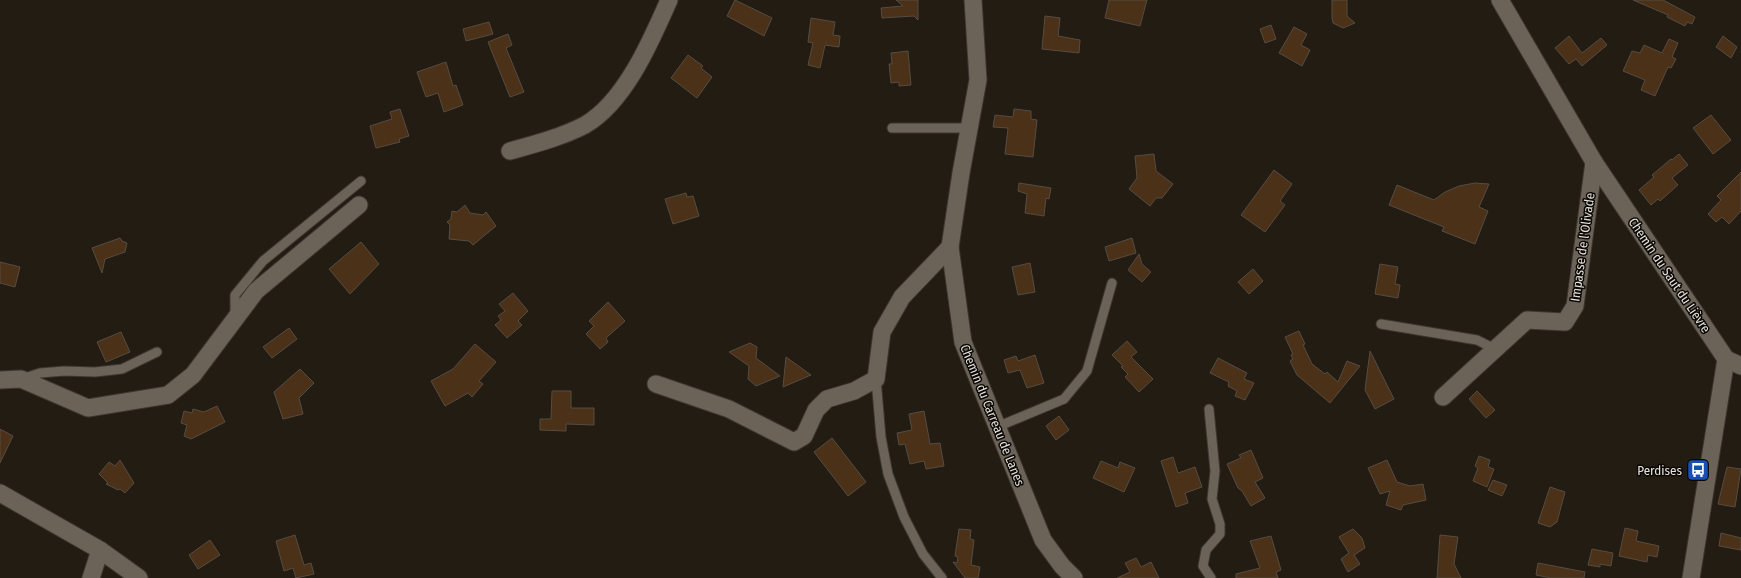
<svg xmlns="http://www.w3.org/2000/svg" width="1741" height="578" font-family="'Fira Sans Condensed',sans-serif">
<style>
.building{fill:#4a3118;stroke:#564c42}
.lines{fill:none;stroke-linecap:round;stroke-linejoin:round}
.lane-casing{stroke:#3d3732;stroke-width:11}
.street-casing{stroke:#3d3732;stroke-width:19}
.lane{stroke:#6c6358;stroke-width:9}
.street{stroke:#6c6358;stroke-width:17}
.labels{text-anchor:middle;stroke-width:3;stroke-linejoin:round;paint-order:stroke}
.street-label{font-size:13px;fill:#e6e2db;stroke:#0a0704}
.poi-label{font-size:13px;fill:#e6e2db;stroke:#0a0704;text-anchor:end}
</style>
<rect width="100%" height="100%" fill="#231c13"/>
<!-- building -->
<g class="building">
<polygon points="735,0 772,18 764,36 727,16"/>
<polygon points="896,0 918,0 918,20 914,16 882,18 881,8 903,6"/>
<polygon points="1109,0 1147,0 1140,26 1105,18"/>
<polygon points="1332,0 1347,0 1347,16 1355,23 1343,28 1333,23 1332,18"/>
<polygon points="1633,0 1663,0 1695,17 1692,24 1687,22 1685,26 1667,17 1668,15"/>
<polygon points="1045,16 1060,18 1058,36 1080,40 1079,53 1042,49"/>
<polygon points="811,18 835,22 833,35 840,36 839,47 825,45 820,68 808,65 813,43 808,42"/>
<polygon points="489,22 493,34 466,41 463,29"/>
<polygon points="1271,25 1276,39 1265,43 1260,29"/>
<polygon points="1294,27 1307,34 1301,45 1310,50 1302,66 1279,53"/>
<polygon points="508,34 512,45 506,48 524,92 510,97 488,42"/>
<polygon points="1569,36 1582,53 1601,38 1607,45 1582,66 1576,59 1569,64 1555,48"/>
<polygon points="1723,36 1737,47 1731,58 1716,47"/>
<polygon points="1669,39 1678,43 1672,57 1676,59 1671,68 1668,67 1655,96 1641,90 1645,80 1623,71 1632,51 1640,53 1644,45 1662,53"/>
<polygon points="908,51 911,85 899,86 899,82 891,83 889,64 892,64 891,53"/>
<polygon points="688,55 703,66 701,68 712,77 697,98 671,78"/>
<polygon points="446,62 453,86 456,85 463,105 444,112 438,93 426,97 417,72"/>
<polygon points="400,109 409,136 399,139 400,142 376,148 370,126 392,119 390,112"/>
<polygon points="1014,109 1031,111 1031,119 1037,120 1033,157 1005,154 1008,128 993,127 995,115 1013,117"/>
<polygon points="1711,115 1731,140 1713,154 1693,128"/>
<polygon points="1154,154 1156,171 1173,184 1162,198 1156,198 1150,206 1129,189 1137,178 1135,156"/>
<polygon points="1679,154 1688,165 1672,178 1678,185 1660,201 1658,199 1651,205 1639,190 1654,177 1652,175 1671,159 1672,160"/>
<polygon points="1274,170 1292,184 1280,201 1285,205 1265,232 1241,215"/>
<polygon points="1741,172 1741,211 1729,224 1722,217 1716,222 1708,214 1721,200 1717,196"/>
<polygon points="1019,183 1051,188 1049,199 1046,198 1044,216 1025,213 1027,194 1018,191"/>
<polygon points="1475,183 1489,184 1479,207 1488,211 1475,244 1442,231 1444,227 1389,205 1397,185 1434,200 1445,192 1459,186"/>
<polygon points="686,193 687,197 693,196 699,216 673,224 665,199"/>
<polygon points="465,205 470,213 483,215 486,212 496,226 473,245 469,241 449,239 450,225 447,222 451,219 452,211 457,212"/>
<polygon points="120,238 122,241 127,243 125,252 105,259 102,273 92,248"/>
<polygon points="1132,238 1136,253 1109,261 1105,247"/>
<polygon points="361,242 379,264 350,294 329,269"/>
<polygon points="1139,254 1142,264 1151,272 1142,282 1128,270"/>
<polygon points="0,262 20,267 15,287 0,283"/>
<polygon points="1030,263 1035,292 1018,295 1012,267"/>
<polygon points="1380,264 1398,267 1395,284 1400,285 1398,298 1375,294"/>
<polygon points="1253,269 1263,281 1249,294 1238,282"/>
<polygon points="513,293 528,311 518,321 522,325 507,338 495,325 501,320 498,316 505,311 499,304"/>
<polygon points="608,302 625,321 606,338 608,342 600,349 586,334 594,326 589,321"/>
<polygon points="289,328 297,339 272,358 263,347"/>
<polygon points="1299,331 1305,344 1303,345 1312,364 1325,374 1327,372 1338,382 1347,361 1360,366 1330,403 1297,375 1290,361 1293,359 1291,355 1293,354 1285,337"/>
<polygon points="121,332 130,352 106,362 97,342"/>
<polygon points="1127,341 1137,352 1131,357 1153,379 1139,392 1125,377 1128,374 1121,367 1123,366 1112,355"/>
<polygon points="750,343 757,347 756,358 780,376 756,386 748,379 749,366 729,352"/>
<polygon points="475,344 496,362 479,381 483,384 472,397 468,393 445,406 431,381 453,369"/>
<polygon points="1370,351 1394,399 1375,409 1365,390"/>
<polygon points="1035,355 1044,383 1027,388 1020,370 1008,373 1004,360 1016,356 1018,361"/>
<polygon points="786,357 811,375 783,387"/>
<polygon points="1218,358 1247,373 1244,379 1254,383 1245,400 1235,396 1237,391 1228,386 1229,382 1210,373"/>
<polygon points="300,369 314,383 299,398 303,414 283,419 274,392"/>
<polygon points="552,391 571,391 571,408 594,408 594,425 566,424 566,431 540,430 540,419 551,419"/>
<polygon points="1477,391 1495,410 1486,418 1469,399"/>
<polygon points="217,406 225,422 191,439 184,436 187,425 181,423 184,411 192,413 193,409 204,412"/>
<polygon points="924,411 930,444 940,443 944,466 926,469 924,461 910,464 905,444 899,445 897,433 912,430 909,414"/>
<polygon points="1059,416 1069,430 1056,440 1046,426"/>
<polygon points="0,429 13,436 0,463"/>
<polygon points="832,438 866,482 848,496 814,452"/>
<polygon points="1251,450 1263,478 1255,482 1265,498 1251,506 1242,491 1238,488 1227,464 1241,458 1239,455"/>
<polygon points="1479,456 1490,460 1488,467 1494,469 1487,487 1473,481 1478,468 1475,466"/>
<polygon points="1173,457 1178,473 1195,467 1202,487 1185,493 1188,503 1176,507 1161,461"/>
<polygon points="120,460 134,483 125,493 120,489 118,490 106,484 108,483 99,474 109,462 115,466"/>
<polygon points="1387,460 1397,482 1410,486 1423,484 1426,500 1403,505 1401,510 1386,505 1390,491 1380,494 1368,468"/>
<polygon points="1101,461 1118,468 1120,462 1135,468 1124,492 1093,478"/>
<polygon points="1727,467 1741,469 1735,507 1718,504"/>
<polygon points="1493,480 1507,485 1502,496 1488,490"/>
<polygon points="1550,487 1565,492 1557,522 1550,527 1538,523"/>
<polygon points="1625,528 1638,531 1636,541 1659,546 1657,557 1648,555 1647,562 1619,556"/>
<polygon points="959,529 971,530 970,539 974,540 971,565 980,567 978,578 965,578 953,562 957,563 958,557 955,556"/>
<polygon points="1353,529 1362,538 1365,548 1354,555 1360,564 1348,572 1341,559 1349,553 1339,537"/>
<polygon points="1721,533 1741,538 1741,550 1719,546"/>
<polygon points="295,535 304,565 311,563 314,574 296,578 293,568 284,571 276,541"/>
<polygon points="1440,535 1458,537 1454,564 1461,578 1437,578"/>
<polygon points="1271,536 1281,570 1276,572 1278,578 1236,578 1236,574 1260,568 1250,541"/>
<polygon points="210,540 220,555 198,569 189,555"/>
<polygon points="1592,549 1613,553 1611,566 1600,564 1600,567 1588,565"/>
<polygon points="1136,558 1141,567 1151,562 1159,578 1117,578 1130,572 1125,563"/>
<polygon points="1538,563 1585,572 1584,578 1551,578 1536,575"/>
</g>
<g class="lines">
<!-- lane casing -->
<g class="lane-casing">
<g id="lane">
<polyline points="892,128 970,128"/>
<polyline points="237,316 235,310 235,295 263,261 361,181"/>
<polyline points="1381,324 1477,340 1495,349"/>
<polyline points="22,379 40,373 64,371 95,372 122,369 157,352"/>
<polyline points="876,379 881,437 888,474 904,517 923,554 942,578"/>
<polyline points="1209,409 1215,471 1212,499 1220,524 1220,534 1206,550 1203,566 1211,578"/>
<polyline points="997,427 1064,399 1087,371 1112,283"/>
</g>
</g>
<!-- street casing -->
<g class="street-casing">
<g id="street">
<polyline points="973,0 978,80 961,173 950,247 963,342 1043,540 1062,566 1074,578"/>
<polyline points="1500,0 1594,162 1726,359 1691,578"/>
<path d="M 510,151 C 535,144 562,137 585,125 C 625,102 651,41 669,0"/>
<polyline points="1726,359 1741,366"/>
<polyline points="0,380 21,379 88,408 168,395 193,375 256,291 359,205"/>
<polyline points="656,384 729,409 794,442 804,436 816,410 827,399 854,391 876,379 882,332 902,297 950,247"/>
<polyline points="1443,397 1527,320 1565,322 1575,306 1594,162"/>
<polyline points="0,493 100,550 139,578"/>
<polyline points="91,578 100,550"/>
</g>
</g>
<!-- lane -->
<use href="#lane" class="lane"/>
<!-- street -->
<use href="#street" class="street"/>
</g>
<!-- icons -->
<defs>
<g id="bus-square" transform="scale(1.15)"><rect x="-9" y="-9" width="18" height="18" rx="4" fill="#1a4fb4" stroke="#0a0704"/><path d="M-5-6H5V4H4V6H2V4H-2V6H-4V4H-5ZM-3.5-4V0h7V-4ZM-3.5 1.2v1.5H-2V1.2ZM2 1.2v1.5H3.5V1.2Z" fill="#fff"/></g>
</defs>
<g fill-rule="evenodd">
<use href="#bus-square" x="1698" y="470"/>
</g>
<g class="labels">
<!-- street labels -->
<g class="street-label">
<text transform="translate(1582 247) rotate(-82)" y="5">Impasse de l'Olivade</text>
<text transform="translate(1670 275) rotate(56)" y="5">Chemin du Saut du Lièvre</text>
<text transform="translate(993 415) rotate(68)" y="5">Chemin du Carreau de Lanes</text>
</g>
<!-- poi labels -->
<g class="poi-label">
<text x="1682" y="475">Perdises</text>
</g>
</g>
</svg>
